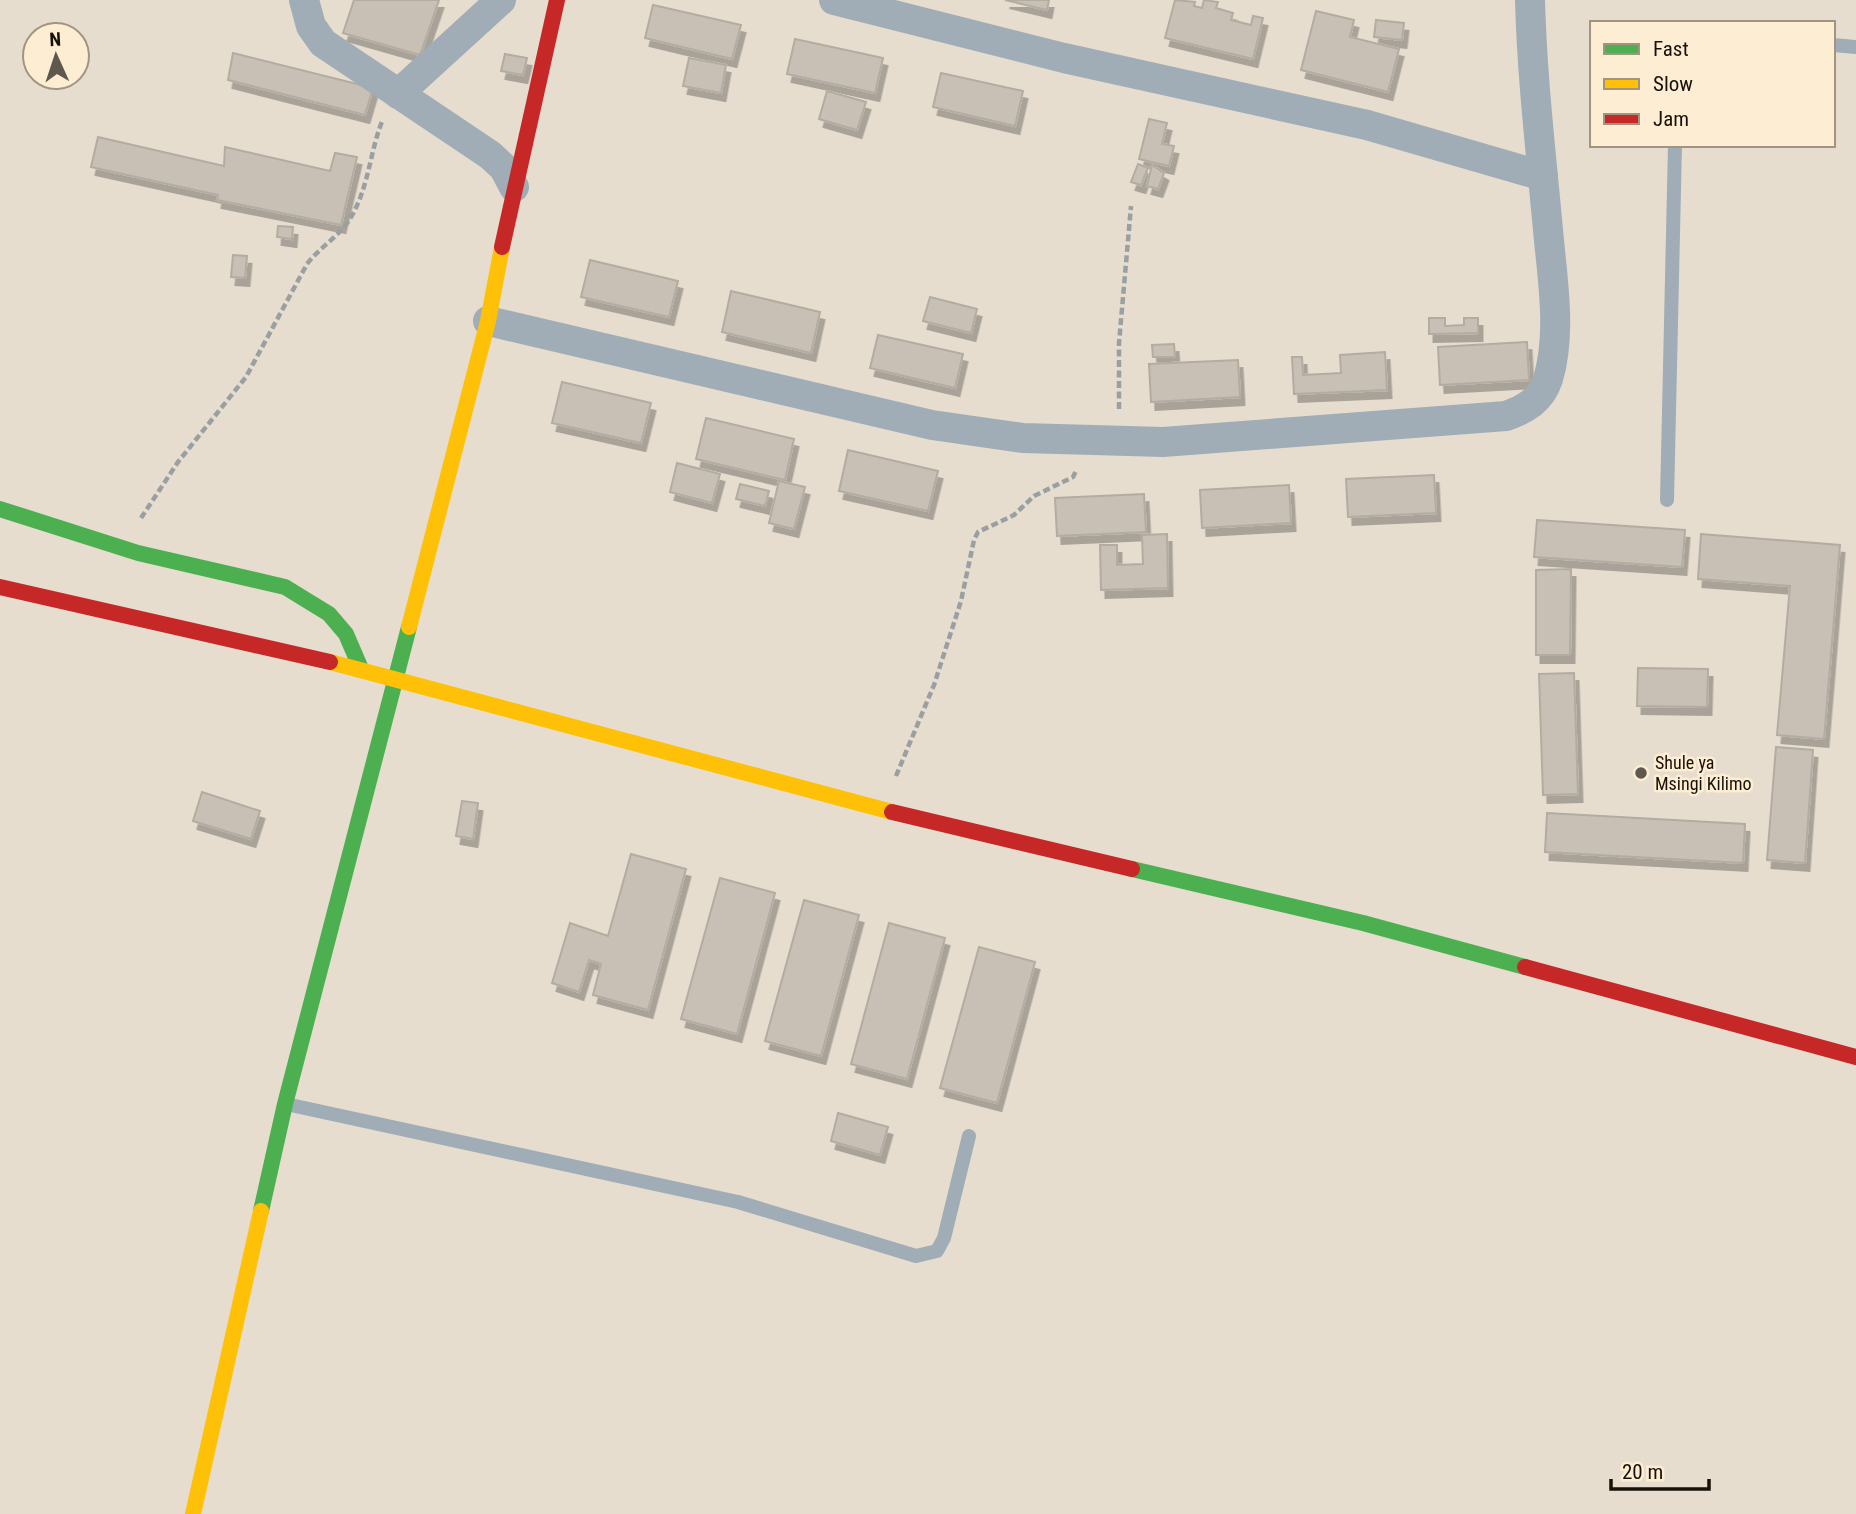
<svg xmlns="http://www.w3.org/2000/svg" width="1856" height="1514" font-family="'Roboto Condensed',sans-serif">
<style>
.building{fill:#c8c0b5;stroke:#b3aca1;stroke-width:2;filter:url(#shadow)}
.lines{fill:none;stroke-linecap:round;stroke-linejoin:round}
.path{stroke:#9aa0a2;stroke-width:4.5;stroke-dasharray:7 3.5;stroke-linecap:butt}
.lane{stroke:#a0adb6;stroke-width:14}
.street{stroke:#a0adb6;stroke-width:30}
.fast{stroke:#4caf50;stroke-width:16}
.slow{stroke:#ffc107;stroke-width:16}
.jam{stroke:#c62828;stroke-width:16}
.poi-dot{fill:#5f584e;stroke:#fdedd2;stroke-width:2.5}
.labels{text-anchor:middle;stroke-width:5;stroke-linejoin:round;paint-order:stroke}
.poi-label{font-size:18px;fill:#171108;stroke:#fdedd2;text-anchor:start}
</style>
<defs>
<filter id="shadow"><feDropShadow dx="4.5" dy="8" stdDeviation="0" flood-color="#0004"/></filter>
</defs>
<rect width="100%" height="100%" fill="#e6ddcf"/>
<!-- building -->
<g class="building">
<polygon points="354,0 439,0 420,55 343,33"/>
<polygon points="1005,0 1049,0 1047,10"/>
<polygon points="1175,0 1195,2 1194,6 1202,8 1204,0 1218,2 1216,8 1233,13 1231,20 1251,25 1253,16 1263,18 1253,59 1165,38"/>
<polygon points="653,5 741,25 732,59 645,38"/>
<polygon points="1316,11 1354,20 1350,37 1399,49 1388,92 1301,70"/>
<polygon points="1376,20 1404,23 1402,40 1374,37"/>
<polygon points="795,39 883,58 875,93 787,74"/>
<polygon points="233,53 373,88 365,115 228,80"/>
<polygon points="505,54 527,58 523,75 501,71"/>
<polygon points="689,58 726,65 721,93 683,86"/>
<polygon points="941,73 1023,91 1015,126 933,107"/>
<polygon points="827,91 866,102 857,130 819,119"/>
<polygon points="1149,119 1167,123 1162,144 1174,146 1169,166 1139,159"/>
<polygon points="98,137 224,166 225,147 330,171 335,153 357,157 341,225 217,200 218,195 91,167"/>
<polygon points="1138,164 1148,168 1141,185 1131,182"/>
<polygon points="1152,165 1164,173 1158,189 1147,186"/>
<polygon points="278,226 293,227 292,239 277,237"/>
<polygon points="233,255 247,256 245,278 231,277"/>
<polygon points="590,260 678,281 669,317 581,297"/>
<polygon points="731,291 820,312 811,353 722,332"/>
<polygon points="930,297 977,309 971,333 923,321"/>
<polygon points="1429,318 1445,318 1445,326 1464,325 1464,318 1478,318 1478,333 1429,334"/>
<polygon points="878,335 963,354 955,388 870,368"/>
<polygon points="1527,342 1529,380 1440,385 1438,347"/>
<polygon points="1174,344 1175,357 1153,357 1152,345"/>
<polygon points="1385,352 1387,390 1294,394 1292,357 1302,357 1303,375 1341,373 1340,355"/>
<polygon points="1238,360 1240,397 1151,402 1149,364"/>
<polygon points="562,382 651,403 641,443 552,423"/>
<polygon points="706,418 794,439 785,480 696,459"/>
<polygon points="848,450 938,471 928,511 839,491"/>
<polygon points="677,463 720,474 712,503 670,492"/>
<polygon points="1434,475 1436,513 1348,517 1346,479"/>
<polygon points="779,481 805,487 794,529 769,523"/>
<polygon points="740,484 769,491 765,506 736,499"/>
<polygon points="1289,485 1291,523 1202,528 1200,490"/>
<polygon points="1144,494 1146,532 1057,536 1055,498"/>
<polygon points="1537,520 1685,530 1682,567 1534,557"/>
<polygon points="1167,534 1168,588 1101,590 1100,545 1117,545 1117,565 1143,564 1142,535"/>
<polygon points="1701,534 1840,545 1824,739 1777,735 1790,586 1698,579"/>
<polygon points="1571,569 1570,655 1536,655 1536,570"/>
<polygon points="1638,668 1708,669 1707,707 1637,706"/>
<polygon points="1574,673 1578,794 1543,795 1539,674"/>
<polygon points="1776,747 1813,750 1805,863 1767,860"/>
<polygon points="202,792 260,811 251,839 193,821"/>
<polygon points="462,801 478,803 473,839 456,836"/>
<polygon points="1547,813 1745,824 1743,863 1545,852"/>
<polygon points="631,854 686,869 648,1010 593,995 601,964 589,960 579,992 552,983 570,923 608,936"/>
<polygon points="720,878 775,893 737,1034 681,1019"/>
<polygon points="804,900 859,915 821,1056 765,1041"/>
<polygon points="889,923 945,938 907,1079 851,1064"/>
<polygon points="979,947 1035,962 997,1103 940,1088"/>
<polygon points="838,1113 888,1127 880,1155 831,1141"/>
</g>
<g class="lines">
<!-- path -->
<g class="path">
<polyline points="1119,409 1119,343 1131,206"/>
<path d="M 141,518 L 178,462 L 246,377 L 307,264 C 320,247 340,236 351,217 C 369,187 370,150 383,119"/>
<polyline points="896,776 934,685 961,601 974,540 978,532 1014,515 1034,496 1073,477 1076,471"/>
</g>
<!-- lane -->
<g class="lane">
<polyline points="1833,45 1856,47"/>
<polyline points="1667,500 1675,145"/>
<polyline points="286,1104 738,1202 916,1256 937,1251 944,1238 969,1136"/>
</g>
<!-- street -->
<g class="street">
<polyline points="304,0 311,26 323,43 490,155 504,168 514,187"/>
<polyline points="834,0 1064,58 1367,125 1543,176"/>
<polyline points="398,94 501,0"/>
<path d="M 488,321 L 932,425 L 1023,438 L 1163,442 L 1506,416 C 1526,409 1541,400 1548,379 C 1562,333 1552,276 1548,230 C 1541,153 1532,77 1530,0"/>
</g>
<!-- fast -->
<g class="fast">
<polyline points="0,509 138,553 285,587 329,614 346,634 361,669"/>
<polyline points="1132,869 1363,923 1525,967"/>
<polyline points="261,1211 285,1104 409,627"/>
</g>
<!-- slow -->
<g class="slow">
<polyline points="409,627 488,321 502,247"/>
<polyline points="330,662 892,812"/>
<polyline points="193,1514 261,1211"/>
</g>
<!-- jam -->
<g class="jam">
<polyline points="502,247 557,0"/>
<polyline points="0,587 330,662"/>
<polyline points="892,812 1132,869"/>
<polyline points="1525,967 1856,1057"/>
</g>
</g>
<!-- markers -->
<circle class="poi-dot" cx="1641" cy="773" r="7"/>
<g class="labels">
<!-- poi labels -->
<g class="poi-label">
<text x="1655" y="769">Shule ya<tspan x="1655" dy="21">Msingi Kilimo</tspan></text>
</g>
</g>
<!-- legend -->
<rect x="1590" y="21" width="245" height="126" fill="#fdedd2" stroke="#a19581" stroke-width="2"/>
<rect x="1604" y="44" width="35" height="10" fill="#4caf50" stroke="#a19581" stroke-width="2"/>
<text x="1653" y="56" font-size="21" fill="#171108">Fast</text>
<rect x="1604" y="79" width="35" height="10" fill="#ffc107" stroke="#a19581" stroke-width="2"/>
<text x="1653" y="91" font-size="21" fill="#171108">Slow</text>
<rect x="1604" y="114" width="35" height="10" fill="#c62828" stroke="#a19581" stroke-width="2"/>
<text x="1653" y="126" font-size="21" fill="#171108">Jam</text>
<!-- north arrow -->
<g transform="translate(56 56) rotate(357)"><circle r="33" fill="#fdedd2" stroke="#a19581" stroke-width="2"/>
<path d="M0-5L12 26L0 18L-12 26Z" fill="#5f584e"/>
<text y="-10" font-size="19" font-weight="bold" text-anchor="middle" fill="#171108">N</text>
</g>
<!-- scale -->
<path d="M1611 1479v10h98v-10" fill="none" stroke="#171108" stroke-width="3.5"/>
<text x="1622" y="1479" font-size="21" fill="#171108" stroke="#fdedd2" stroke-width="5" paint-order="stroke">20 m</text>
</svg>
